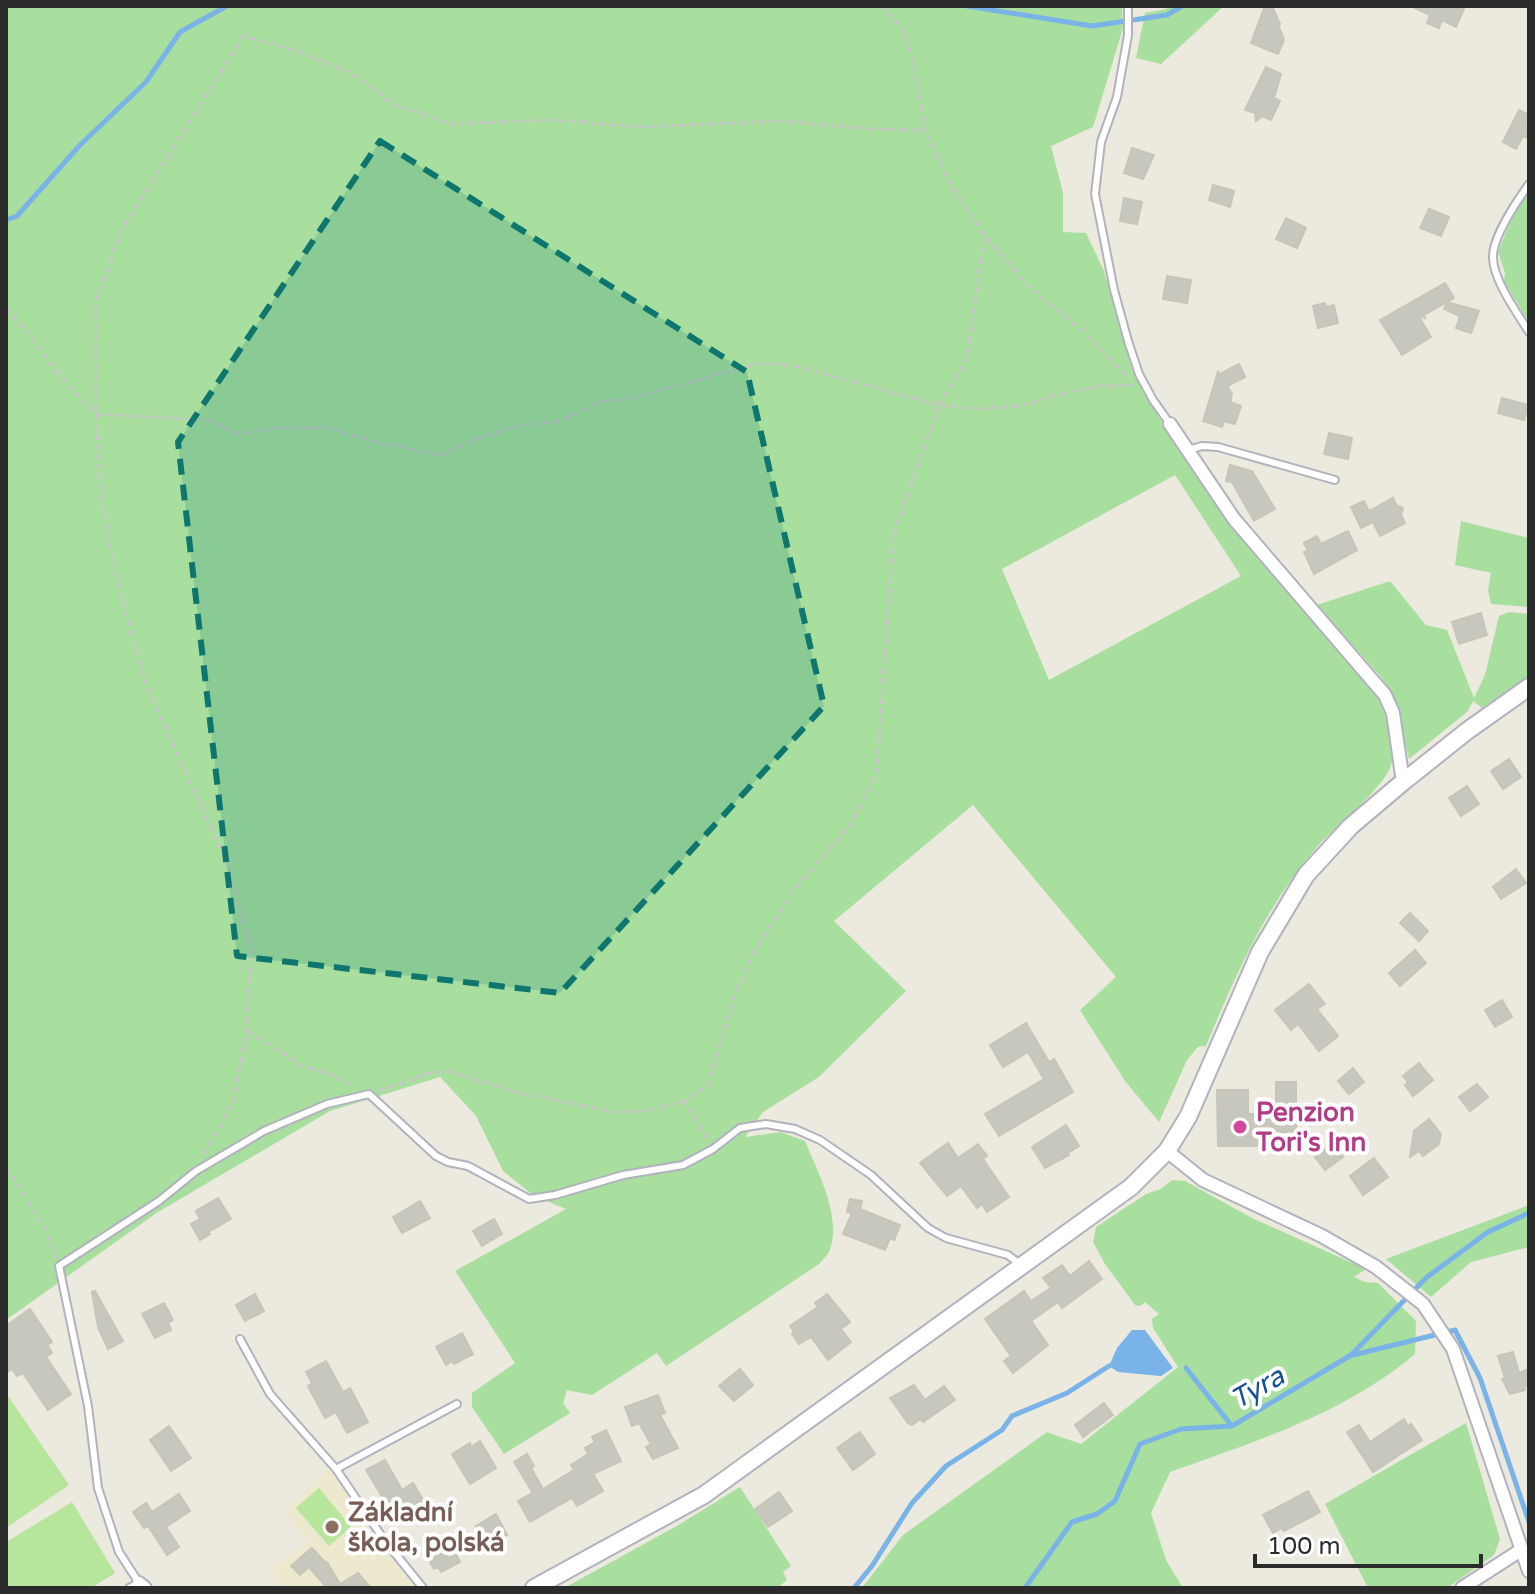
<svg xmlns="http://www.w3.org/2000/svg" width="1535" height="1594" font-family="'Varela Round',sans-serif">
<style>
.education{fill:#ece9cf}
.green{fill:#a8df9f;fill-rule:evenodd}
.pitch{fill:#b7e59b}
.water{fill:#79b3e7}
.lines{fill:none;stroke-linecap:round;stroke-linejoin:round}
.stream{stroke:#79b3e7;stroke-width:5}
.building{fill:#c8c7bd;stroke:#c7c5b8;stroke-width:2}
.service-casing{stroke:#b2b2be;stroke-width:10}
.minor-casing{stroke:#b2b2be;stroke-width:16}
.tertiary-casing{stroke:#b2b2be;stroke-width:20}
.path{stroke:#c8c8c8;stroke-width:3;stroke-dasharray:6 4;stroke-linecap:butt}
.service{stroke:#fff;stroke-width:6}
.minor{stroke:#fff;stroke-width:12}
.tertiary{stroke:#fff;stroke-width:16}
.marked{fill:#0f766e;fill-opacity:0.2;stroke:#0f766e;stroke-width:6;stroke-dasharray:16 10;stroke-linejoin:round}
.hotel-dot{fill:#d1479c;stroke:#fff;stroke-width:3}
.education-dot{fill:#8d6e63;stroke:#fff;stroke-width:3}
.labels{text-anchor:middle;stroke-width:8;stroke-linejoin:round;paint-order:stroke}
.hotel-label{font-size:26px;font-weight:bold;fill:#b23c85;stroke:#fff;text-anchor:start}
.education-label{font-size:26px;font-weight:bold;fill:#785e54;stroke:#fff;text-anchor:start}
.water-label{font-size:28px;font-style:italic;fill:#175094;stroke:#fff}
</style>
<rect width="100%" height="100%" fill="#ece9df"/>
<!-- education -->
<polygon class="education" points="328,1467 381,1547 416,1588 282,1588 270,1570 309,1542 284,1513"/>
<!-- green -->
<g class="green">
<path d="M 6,6 L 1122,6 L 1123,28 L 1093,127 L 1051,146 L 1063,193 L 1063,232 L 1086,233 L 1104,271 L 1132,369 L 1166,430 L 1220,509 L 1377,695 C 1385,714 1395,739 1392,761 C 1390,784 1333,828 1316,848 C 1266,906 1235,976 1206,1046 L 1198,1047 L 1187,1060 L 1159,1122 L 1125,1081 L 1080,1010 L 1116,977 L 973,805 L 834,921 L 906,991 L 819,1077 L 763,1112 L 745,1137 L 781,1132 L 805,1141 C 817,1170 842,1217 830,1249 C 829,1254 822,1260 819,1264 L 666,1366 L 657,1353 L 592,1395 L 567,1390 L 563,1403 L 570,1413 L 504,1454 L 472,1407 L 472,1393 L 515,1363 L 455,1271 L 566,1209 L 533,1195 L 503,1171 L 476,1116 L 440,1077 L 330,1111 L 158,1212 L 6,1320 ZM 1175,475 L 1241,576 L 1049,680 L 1002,569 Z"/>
<polygon points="1167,6 1224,6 1161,64 1136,58 1145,13 1167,9"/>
<polygon points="1529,191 1529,323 1504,281 1505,273 1498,252 1513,215"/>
<polygon points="1461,521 1529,538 1529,607 1491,604 1488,590 1491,573 1455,565"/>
<polygon points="1390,581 1426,625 1447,630 1474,698 1485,675 1499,616 1509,612 1529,614 1529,676 1482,708 1473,701 1468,711 1409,759 1393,695 1381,677 1317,605"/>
<path d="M 1172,1180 L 1185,1181 L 1252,1218 L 1366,1269 L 1354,1277 L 1365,1282 L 1378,1283 L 1416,1321 L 1415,1354 C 1344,1414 1256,1441 1170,1472 L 1151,1513 L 1166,1560 L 1183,1588 L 862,1588 L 903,1535 L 1047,1432 L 1081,1444 L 1178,1367 L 1153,1328 L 1152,1319 L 1159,1314 L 1145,1302 L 1140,1306 L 1135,1305 L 1105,1264 L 1093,1242 L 1096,1227 L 1146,1194 L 1161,1189 Z"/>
<polygon points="1529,1205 1529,1247 1471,1262 1431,1297 1386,1259"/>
<polygon points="1466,1423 1500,1539 1494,1555 1447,1588 1368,1588 1325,1504"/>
<polygon points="740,1487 791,1566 783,1572 787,1580 777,1588 564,1588 675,1527"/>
</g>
<!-- pitch -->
<g class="pitch">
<polygon points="6,1393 69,1485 6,1528"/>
<polygon points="319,1488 351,1527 329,1546 296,1508"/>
<polygon points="72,1502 115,1573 91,1588 6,1588 6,1542"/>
</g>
<!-- water -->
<polygon class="water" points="1132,1330 1145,1330 1173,1368 1161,1376 1118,1372 1109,1366 1117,1348"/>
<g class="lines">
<!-- stream -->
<g class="stream">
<polyline points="967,6 1092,26 1167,15 1182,6"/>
<polyline points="6,220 17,216 80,145 146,82 180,32 227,6"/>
<polyline points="1353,1355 1455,1330 1480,1378 1529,1522"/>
<polyline points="1186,1368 1231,1425"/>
<polyline points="854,1588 872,1566 912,1503 946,1466 1002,1430 1012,1416 1067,1393 1109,1366"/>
<polyline points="1025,1588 1072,1522 1097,1514 1115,1501 1140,1444 1181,1429 1232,1426 1351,1355 1427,1277 1488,1232 1529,1213"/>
</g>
</g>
<!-- building -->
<g class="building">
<polygon points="1265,6 1272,6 1280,24 1279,27 1284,40 1278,54 1251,43"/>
<polygon points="1411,6 1458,6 1464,9 1456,27 1442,20 1439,28 1427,23 1430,15"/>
<polygon points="1266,67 1281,74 1274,98 1280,101 1271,120 1262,116 1256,121 1255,113 1245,110"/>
<polygon points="1519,110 1529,115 1529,139 1523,136 1516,149 1503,142"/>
<polygon points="1132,148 1154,155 1143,179 1124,173"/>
<polygon points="1213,185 1234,191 1230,207 1209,200"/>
<polygon points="1124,198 1142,202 1137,224 1120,221"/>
<polygon points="1429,209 1449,217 1441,236 1420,228"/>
<polygon points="1286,218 1306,228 1297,248 1276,239"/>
<polygon points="1167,276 1191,280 1187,303 1163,299"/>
<polygon points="1445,283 1454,298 1447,302 1479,311 1471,333 1456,328 1460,316 1444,309 1447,302 1424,315 1425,318 1418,315 1431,337 1402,355 1380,320"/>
<polygon points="1325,303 1326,307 1334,305 1338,323 1318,328 1313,306"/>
<polygon points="1239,364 1245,377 1227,386 1232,394 1230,402 1241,406 1235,424 1224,421 1222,427 1203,421 1218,372 1221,376 1220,374"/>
<polygon points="1502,398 1528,405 1524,420 1498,413"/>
<polygon points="1329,433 1352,438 1348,459 1324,454"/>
<polygon points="1230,465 1252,471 1275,509 1254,521 1232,482 1226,481"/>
<polygon points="1393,498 1396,505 1403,508 1401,515 1405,523 1380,536 1373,522 1361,528 1351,507 1364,501 1369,511"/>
<polygon points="1348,531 1357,550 1314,574 1304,552 1308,551 1304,543 1317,536 1321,544"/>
<polygon points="1481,613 1487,635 1459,644 1452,622"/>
<polygon points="1509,759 1521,777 1503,789 1491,771"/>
<polygon points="1467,786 1479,804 1461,816 1449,798"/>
<polygon points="1516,869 1526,883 1501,899 1493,887"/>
<polygon points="1410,913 1428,931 1419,941 1400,923"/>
<polygon points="1415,950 1426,963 1400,986 1389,973"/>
<polygon points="1309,984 1325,1004 1317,1009 1338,1036 1319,1051 1298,1024 1291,1030 1275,1010"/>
<polygon points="1502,1000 1512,1017 1495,1027 1485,1010"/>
<polygon points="1026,1023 1049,1062 1054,1059 1073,1092 999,1136 985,1114 1044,1079 1028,1052 1003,1067 990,1045"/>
<polygon points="1419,1063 1433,1080 1413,1096 1405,1085 1408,1082 1403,1076"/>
<polygon points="1353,1068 1364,1082 1349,1094 1338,1081"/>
<polygon points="1276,1082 1296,1082 1296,1132 1260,1132 1260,1146 1218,1146 1217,1090 1248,1090 1248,1114 1276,1114"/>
<polygon points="1477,1084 1488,1097 1470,1111 1459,1097"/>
<polygon points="1429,1119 1441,1134 1439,1144 1423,1156 1419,1151 1410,1157 1414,1131"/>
<polygon points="1066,1125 1079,1146 1068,1153 1069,1155 1045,1168 1032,1147"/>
<polygon points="948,1143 958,1158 978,1144 987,1156 983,1158 985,1162 1009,1197 987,1212 982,1204 977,1208 961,1186 947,1196 920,1163"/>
<polygon points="1333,1143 1343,1157 1325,1170 1315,1157"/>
<polygon points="1374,1158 1388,1177 1363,1195 1350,1176"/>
<polygon points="218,1198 231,1219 208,1232 210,1234 200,1240 191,1224 200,1219 196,1211"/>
<polygon points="850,1199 862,1201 860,1209 900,1225 894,1240 890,1238 885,1250 843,1234 852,1213 847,1212"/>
<polygon points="420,1201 430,1218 402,1233 393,1217"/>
<polygon points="494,1219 502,1234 482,1246 473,1231"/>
<polygon points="1089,1261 1102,1279 1062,1308 1058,1302 1031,1321 1048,1345 1013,1373 1004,1361 1011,1356 985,1319 1024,1291 1031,1301 1051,1288 1043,1278 1062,1265 1070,1276"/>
<polygon points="95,1291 123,1341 108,1349 98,1327 92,1292"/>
<polygon points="255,1294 264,1311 245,1321 236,1305"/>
<polygon points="827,1294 850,1322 841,1329 851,1342 828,1360 811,1337 799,1344 792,1334 794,1332 790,1326 818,1307 815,1303"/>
<polygon points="164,1303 173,1320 168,1323 171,1330 155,1338 142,1314"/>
<polygon points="30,1309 52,1342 47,1345 52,1353 46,1357 71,1394 48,1410 23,1373 17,1376 12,1369 6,1373 6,1326"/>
<polygon points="462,1333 473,1354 454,1364 453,1361 446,1365 436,1347"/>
<polygon points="1513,1352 1519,1373 1529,1369 1529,1385 1524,1387 1525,1390 1510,1394 1502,1379 1505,1378 1498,1356"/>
<polygon points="326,1361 343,1392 350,1388 368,1422 347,1433 336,1412 325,1418 308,1386 312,1383 306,1372"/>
<polygon points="740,1369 753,1385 734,1401 719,1386"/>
<polygon points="914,1385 925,1400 944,1386 955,1400 923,1422 920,1419 912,1425 908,1423 890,1398"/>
<polygon points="658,1395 665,1413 660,1415 678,1448 653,1459 646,1447 651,1444 639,1423 632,1426 625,1407"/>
<polygon points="1104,1403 1113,1415 1083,1437 1075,1425"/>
<polygon points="1404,1419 1408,1426 1411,1424 1422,1440 1373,1472 1347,1432 1359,1425 1370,1442"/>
<polygon points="169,1426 191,1458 171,1471 150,1440"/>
<polygon points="606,1430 621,1461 593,1474 603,1491 577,1506 572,1498 530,1522 518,1501 533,1493 514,1462 527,1454 534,1466 531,1468 543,1489 574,1470 571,1465 588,1454 585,1448 595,1442 592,1437"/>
<polygon points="860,1432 875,1454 853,1470 837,1448"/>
<polygon points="480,1441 496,1468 470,1484 452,1454 470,1443 471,1447"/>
<polygon points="385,1460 402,1490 413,1483 426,1505 398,1523 366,1470"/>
<polygon points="1308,1491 1320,1512 1284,1531 1282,1528 1273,1533 1263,1515"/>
<polygon points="779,1492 792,1511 768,1527 755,1509"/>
<polygon points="179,1494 190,1511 166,1527 179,1547 167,1555 148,1526 144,1528 133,1512 146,1503 152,1512"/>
<polygon points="496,1514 507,1535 487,1546 476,1526"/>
<polygon points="451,1543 460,1562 441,1572 438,1567 434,1569 426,1555"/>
<polygon points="312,1548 326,1563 327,1562 340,1584 358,1573 371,1588 327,1588 309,1567 300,1575 291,1566"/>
</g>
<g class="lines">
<!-- service casing -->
<g class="service-casing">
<g id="service">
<polyline points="1128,6 1128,35 1117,97 1101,142 1095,194 1114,290 1128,341 1139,374 1153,400 1170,424"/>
<path d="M 1529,184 C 1517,201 1492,237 1493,258 C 1493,279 1517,313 1529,332"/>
<polyline points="1188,450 1202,446 1218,447 1335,480"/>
<polyline points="240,1339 270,1394 336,1469 385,1541 423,1588"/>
<polyline points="336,1469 457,1404"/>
<polyline points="129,1588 139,1583 119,1552 98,1488 88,1406 59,1266 159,1201 196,1171 264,1131 327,1104 369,1094 436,1156 448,1162 468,1166 529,1199 555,1195 623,1175 683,1165 713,1149 740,1128 766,1124 795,1129 820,1140 871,1175 928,1228 946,1238 1008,1255 1021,1265"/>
</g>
</g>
<!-- minor casing -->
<g class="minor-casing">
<g id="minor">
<polyline points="1170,424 1234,519 1385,695 1393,713 1403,782"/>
<polyline points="1167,1151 1203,1180 1322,1236 1376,1267 1423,1304 1453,1349 1529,1571"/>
<polyline points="139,1583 145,1588"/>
<polyline points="1462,1588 1521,1550"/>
</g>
</g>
<!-- tertiary casing -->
<g class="tertiary-casing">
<polyline id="tertiary" points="534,1588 704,1495 1131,1187 1167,1151 1188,1117 1260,952 1306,875 1351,826 1403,782 1467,731 1529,687"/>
</g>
<!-- path -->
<g class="path">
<polyline points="881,6 902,28 913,59 925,130 950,184 985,236 1030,288 1085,333 1129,379"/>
<polyline points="925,130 872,129 783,121 637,127 555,120 450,124 393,104 349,72 292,49 244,36 121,231 96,302 96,414 208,420 239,434 278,428 328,428 385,444 442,455 481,437 519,426 559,421 598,402 627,399 760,363 796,366 939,405 967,359 985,236"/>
<polyline points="6,307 73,391 96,414 101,496 117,580 146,684 226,861 251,945 247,1030 234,1100 205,1154"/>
<polyline points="248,1031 301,1065 336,1077 354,1086"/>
<polyline points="379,1091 431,1073 448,1071 516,1092 618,1113 650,1110 685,1101"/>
<polyline points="707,1139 685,1101 708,1085 735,995 756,949 793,891 851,824 877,772 893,537 939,405 976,409 1020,406 1069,392 1103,386 1134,385"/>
<polyline points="6,1167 46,1230 56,1258"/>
</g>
<!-- service -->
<use href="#service" class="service"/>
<!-- minor -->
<use href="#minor" class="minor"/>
<!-- tertiary -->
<use href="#tertiary" class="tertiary"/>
</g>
<!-- marked area -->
<path class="marked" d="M 380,141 L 747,372 L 824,706 L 560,993 L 237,956 L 178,442 Z"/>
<!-- markers -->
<circle class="hotel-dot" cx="1240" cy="1127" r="8"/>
<circle class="education-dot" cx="332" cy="1527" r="8"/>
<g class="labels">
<!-- hotel labels -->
<g class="hotel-label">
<text x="1256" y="1121">Penzion<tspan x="1256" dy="30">Tori's Inn</tspan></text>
</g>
<!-- education labels -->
<g class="education-label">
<text x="348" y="1521">Základní<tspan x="348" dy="30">škola, polská</tspan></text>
</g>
<!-- water labels -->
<g class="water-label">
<text transform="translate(1257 1387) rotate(-30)" y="10">Tyra</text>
</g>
</g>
<!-- border -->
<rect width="1535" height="1594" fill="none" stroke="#2b2b2b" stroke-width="16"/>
<!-- scale -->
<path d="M1255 1554v12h226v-12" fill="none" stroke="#2b2b2b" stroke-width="4"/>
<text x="1267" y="1554" font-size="24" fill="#2b2b2b" stroke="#ffffff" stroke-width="6" paint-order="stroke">100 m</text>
</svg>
